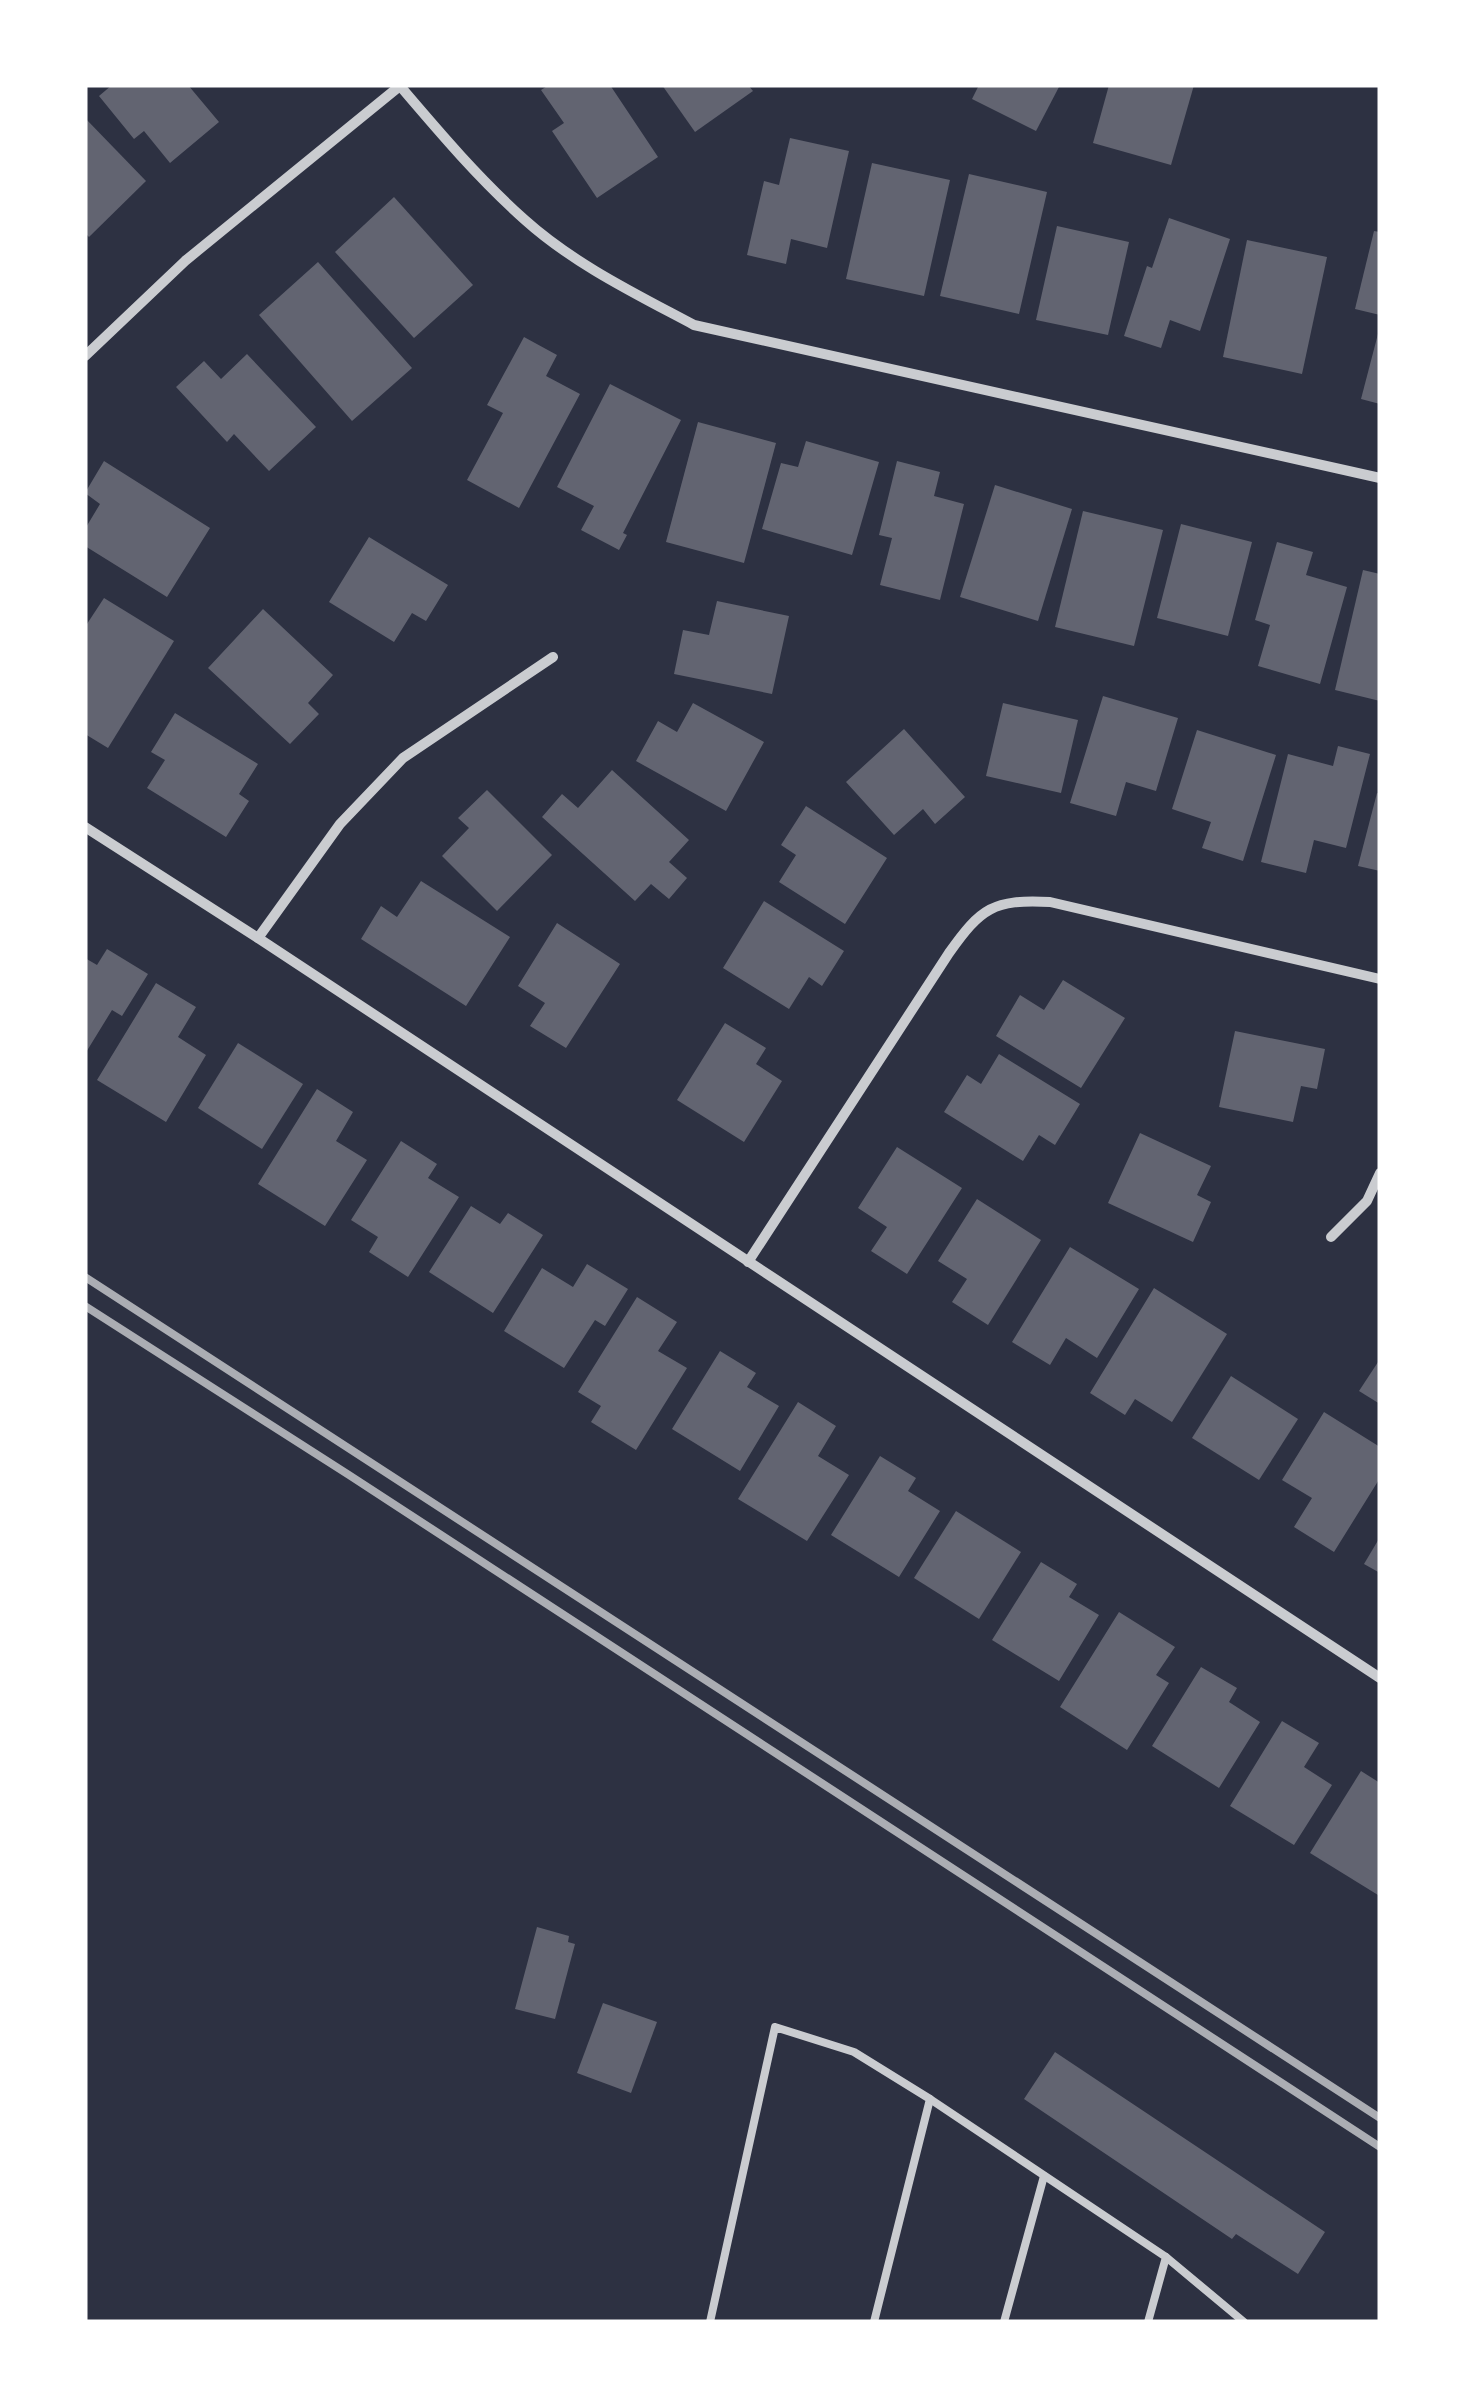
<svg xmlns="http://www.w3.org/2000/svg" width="1465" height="2407" font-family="Ubuntu,sans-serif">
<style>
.building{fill:#626471}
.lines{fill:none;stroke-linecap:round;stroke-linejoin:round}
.service{stroke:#caccd0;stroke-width:8}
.minor{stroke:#caccd0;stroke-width:10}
.rail{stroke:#abadb3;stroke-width:8}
</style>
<rect width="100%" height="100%" fill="#2d3142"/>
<!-- building -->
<g class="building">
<polygon points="112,85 188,85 219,122 170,163 144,131 134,139 99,96"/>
<polygon points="549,85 610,85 658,157 597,198 552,131 564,123 541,90"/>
<polygon points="662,85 748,85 753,91 695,132"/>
<polygon points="979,85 1060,85 1036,131 972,99"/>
<polygon points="1109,85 1194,85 1171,165 1093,143"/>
<polygon points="85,118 146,181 89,237 85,233"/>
<polygon points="790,138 849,151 827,248 791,239 786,264 747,255 764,181 779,185"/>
<polygon points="872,163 950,180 924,296 846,279"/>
<polygon points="969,174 1047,192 1019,314 940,296"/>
<polygon points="394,197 473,285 414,338 335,252"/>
<polygon points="1169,218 1230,239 1200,331 1170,320 1161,348 1124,336 1147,266 1152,268"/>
<polygon points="1057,226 1129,242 1108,335 1036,320"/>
<polygon points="1374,231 1380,232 1380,315 1355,309"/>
<polygon points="1247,240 1327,257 1302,374 1223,357"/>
<polygon points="318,262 412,368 352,421 259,315"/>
<polygon points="1379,330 1380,330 1380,404 1361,399"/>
<polygon points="524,337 557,355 546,376 580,394 519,508 467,480 503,413 487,405"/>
<polygon points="247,354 316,427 269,471 234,434 227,442 176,387 204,361 221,379"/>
<polygon points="610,384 681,420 623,533 627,535 619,550 581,530 594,506 557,487"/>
<polygon points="698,422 776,443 744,563 666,542"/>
<polygon points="806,441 879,462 852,555 762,529 781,463 798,467"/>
<polygon points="104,461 210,528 167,597 85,546 85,529 100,504 85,493"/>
<polygon points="897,461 940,472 934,496 964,504 940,600 880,585 892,538 879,535"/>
<polygon points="995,485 1072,509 1038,621 960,597"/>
<polygon points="1083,511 1163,530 1134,646 1055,627"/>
<polygon points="1181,524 1252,542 1228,636 1157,618"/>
<polygon points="369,537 448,585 426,621 412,613 394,642 329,602"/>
<polygon points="1277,542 1313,552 1306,575 1347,587 1320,684 1258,666 1270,625 1255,620"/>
<polygon points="1363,570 1380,574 1380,701 1335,690"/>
<polygon points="104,598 174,641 108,748 85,734 85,627"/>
<polygon points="717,601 789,616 772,694 674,674 683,630 709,635"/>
<polygon points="263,609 333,675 308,703 319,714 290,744 208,668"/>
<polygon points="1103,696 1178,718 1156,791 1126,782 1116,816 1070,803"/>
<polygon points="693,703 764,742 726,811 636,761 658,721 677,732"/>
<polygon points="1003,703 1078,720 1061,793 986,776"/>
<polygon points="175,713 258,764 239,794 249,801 226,837 147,788 165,760 151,752"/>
<polygon points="904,729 965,797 935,824 923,809 894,835 846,782"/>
<polygon points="1197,730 1276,755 1243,861 1202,848 1211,822 1172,809"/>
<polygon points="1338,746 1370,754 1346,848 1314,840 1306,873 1261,862 1288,754 1333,766"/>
<polygon points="612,770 689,840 669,862 687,878 669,899 651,884 635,901 542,817 562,794 578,808"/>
<polygon points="487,790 552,855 497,911 442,856 469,828 458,818"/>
<polygon points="1377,793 1380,794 1380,871 1358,866"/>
<polygon points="806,806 887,858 845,924 779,882 796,855 781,845"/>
<polygon points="421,881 510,937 466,1006 361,939 381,906 397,917"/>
<polygon points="764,901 844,951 822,986 809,977 789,1009 723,968"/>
<polygon points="557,923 620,964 566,1048 530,1026 545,1003 518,986"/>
<polygon points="107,949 148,974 122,1016 112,1010 85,1054 85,958 97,965"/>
<polygon points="1063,980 1125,1018 1081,1088 996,1036 1020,995 1044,1010"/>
<polygon points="156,983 196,1007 178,1037 206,1055 166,1122 97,1080"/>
<polygon points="725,1023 766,1048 756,1064 782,1081 744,1142 677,1100"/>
<polygon points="1235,1031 1325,1049 1317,1089 1301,1086 1293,1122 1219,1107"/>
<polygon points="238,1043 303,1084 262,1149 198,1108"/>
<polygon points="999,1054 1080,1104 1055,1145 1039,1135 1023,1161 944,1112 967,1075 981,1084"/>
<polygon points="317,1089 353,1112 336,1141 367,1160 325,1226 258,1184"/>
<polygon points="1140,1133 1211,1166 1197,1195 1211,1202 1193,1242 1108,1203"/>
<polygon points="401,1141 437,1164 428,1178 459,1197 408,1277 369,1252 378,1237 351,1220"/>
<polygon points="897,1147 962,1188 907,1274 871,1251 887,1227 858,1208"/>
<polygon points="977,1199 1041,1240 988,1325 952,1302 967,1279 938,1261"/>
<polygon points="471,1206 500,1224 508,1213 543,1235 493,1313 429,1272"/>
<polygon points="1070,1247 1139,1289 1097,1358 1066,1338 1050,1365 1012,1342"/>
<polygon points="587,1264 628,1289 605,1326 595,1320 564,1368 504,1331 542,1268 573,1287"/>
<polygon points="1154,1288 1227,1334 1172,1422 1135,1399 1125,1415 1090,1393"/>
<polygon points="637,1297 677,1322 658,1351 687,1368 636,1450 591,1422 601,1406 578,1392"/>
<polygon points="720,1351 756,1373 747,1387 779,1406 740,1471 672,1429"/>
<polygon points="1380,1359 1380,1404 1359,1391"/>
<polygon points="1231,1376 1298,1419 1259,1480 1192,1438"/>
<polygon points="798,1402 836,1426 818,1456 849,1475 807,1541 738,1499"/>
<polygon points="1324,1412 1380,1447 1380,1478 1334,1552 1294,1527 1312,1498 1282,1480"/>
<polygon points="880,1456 916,1478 908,1491 940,1511 899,1577 831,1535"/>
<polygon points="956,1511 1021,1552 979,1619 914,1578"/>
<polygon points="1380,1537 1380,1573 1364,1564"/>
<polygon points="1041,1562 1077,1584 1069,1597 1099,1615 1059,1681 992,1640"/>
<polygon points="1119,1612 1175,1647 1156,1675 1169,1683 1127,1750 1060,1707"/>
<polygon points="1201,1667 1237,1688 1229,1702 1260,1722 1219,1788 1152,1746"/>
<polygon points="1282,1721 1319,1743 1304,1767 1332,1785 1294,1845 1230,1806"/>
<polygon points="1361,1771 1380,1783 1380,1891 1378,1895 1310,1853"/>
<polygon points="537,1927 569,1936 568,1942 575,1944 555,2019 515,2009"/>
<polygon points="603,2003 657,2022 631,2093 577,2073"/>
<polygon points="1055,2052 1325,2232 1298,2274 1236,2234 1232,2239 1024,2099"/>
</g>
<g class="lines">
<!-- service -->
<g class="service">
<polyline points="930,2099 1166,2257 1148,2322"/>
<polyline points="1166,2257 1244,2322"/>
<polyline points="710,2322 775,2027 854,2052 930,2099 874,2322"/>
<polyline points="1004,2322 1044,2176"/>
</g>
<!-- minor -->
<g class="minor">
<path d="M 400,86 C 440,133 479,179 525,220 C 574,264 636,294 694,325 L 1380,478"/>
<polyline points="85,356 185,261 401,85"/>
<polyline points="85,827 258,938 1380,1678"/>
<polyline points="258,938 340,824 403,758 553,657"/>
<polyline points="1331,1237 1367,1201 1380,1173"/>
<path d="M 748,1262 L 949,953 C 981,908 993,899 1050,902 L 1380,979"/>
</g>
<!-- rail -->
<g class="rail">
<polyline points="85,1277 1380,2118"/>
<polyline points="85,1306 349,1475 1380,2147"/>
</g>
</g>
<!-- border -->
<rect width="1465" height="2407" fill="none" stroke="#ffffff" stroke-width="175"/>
</svg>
